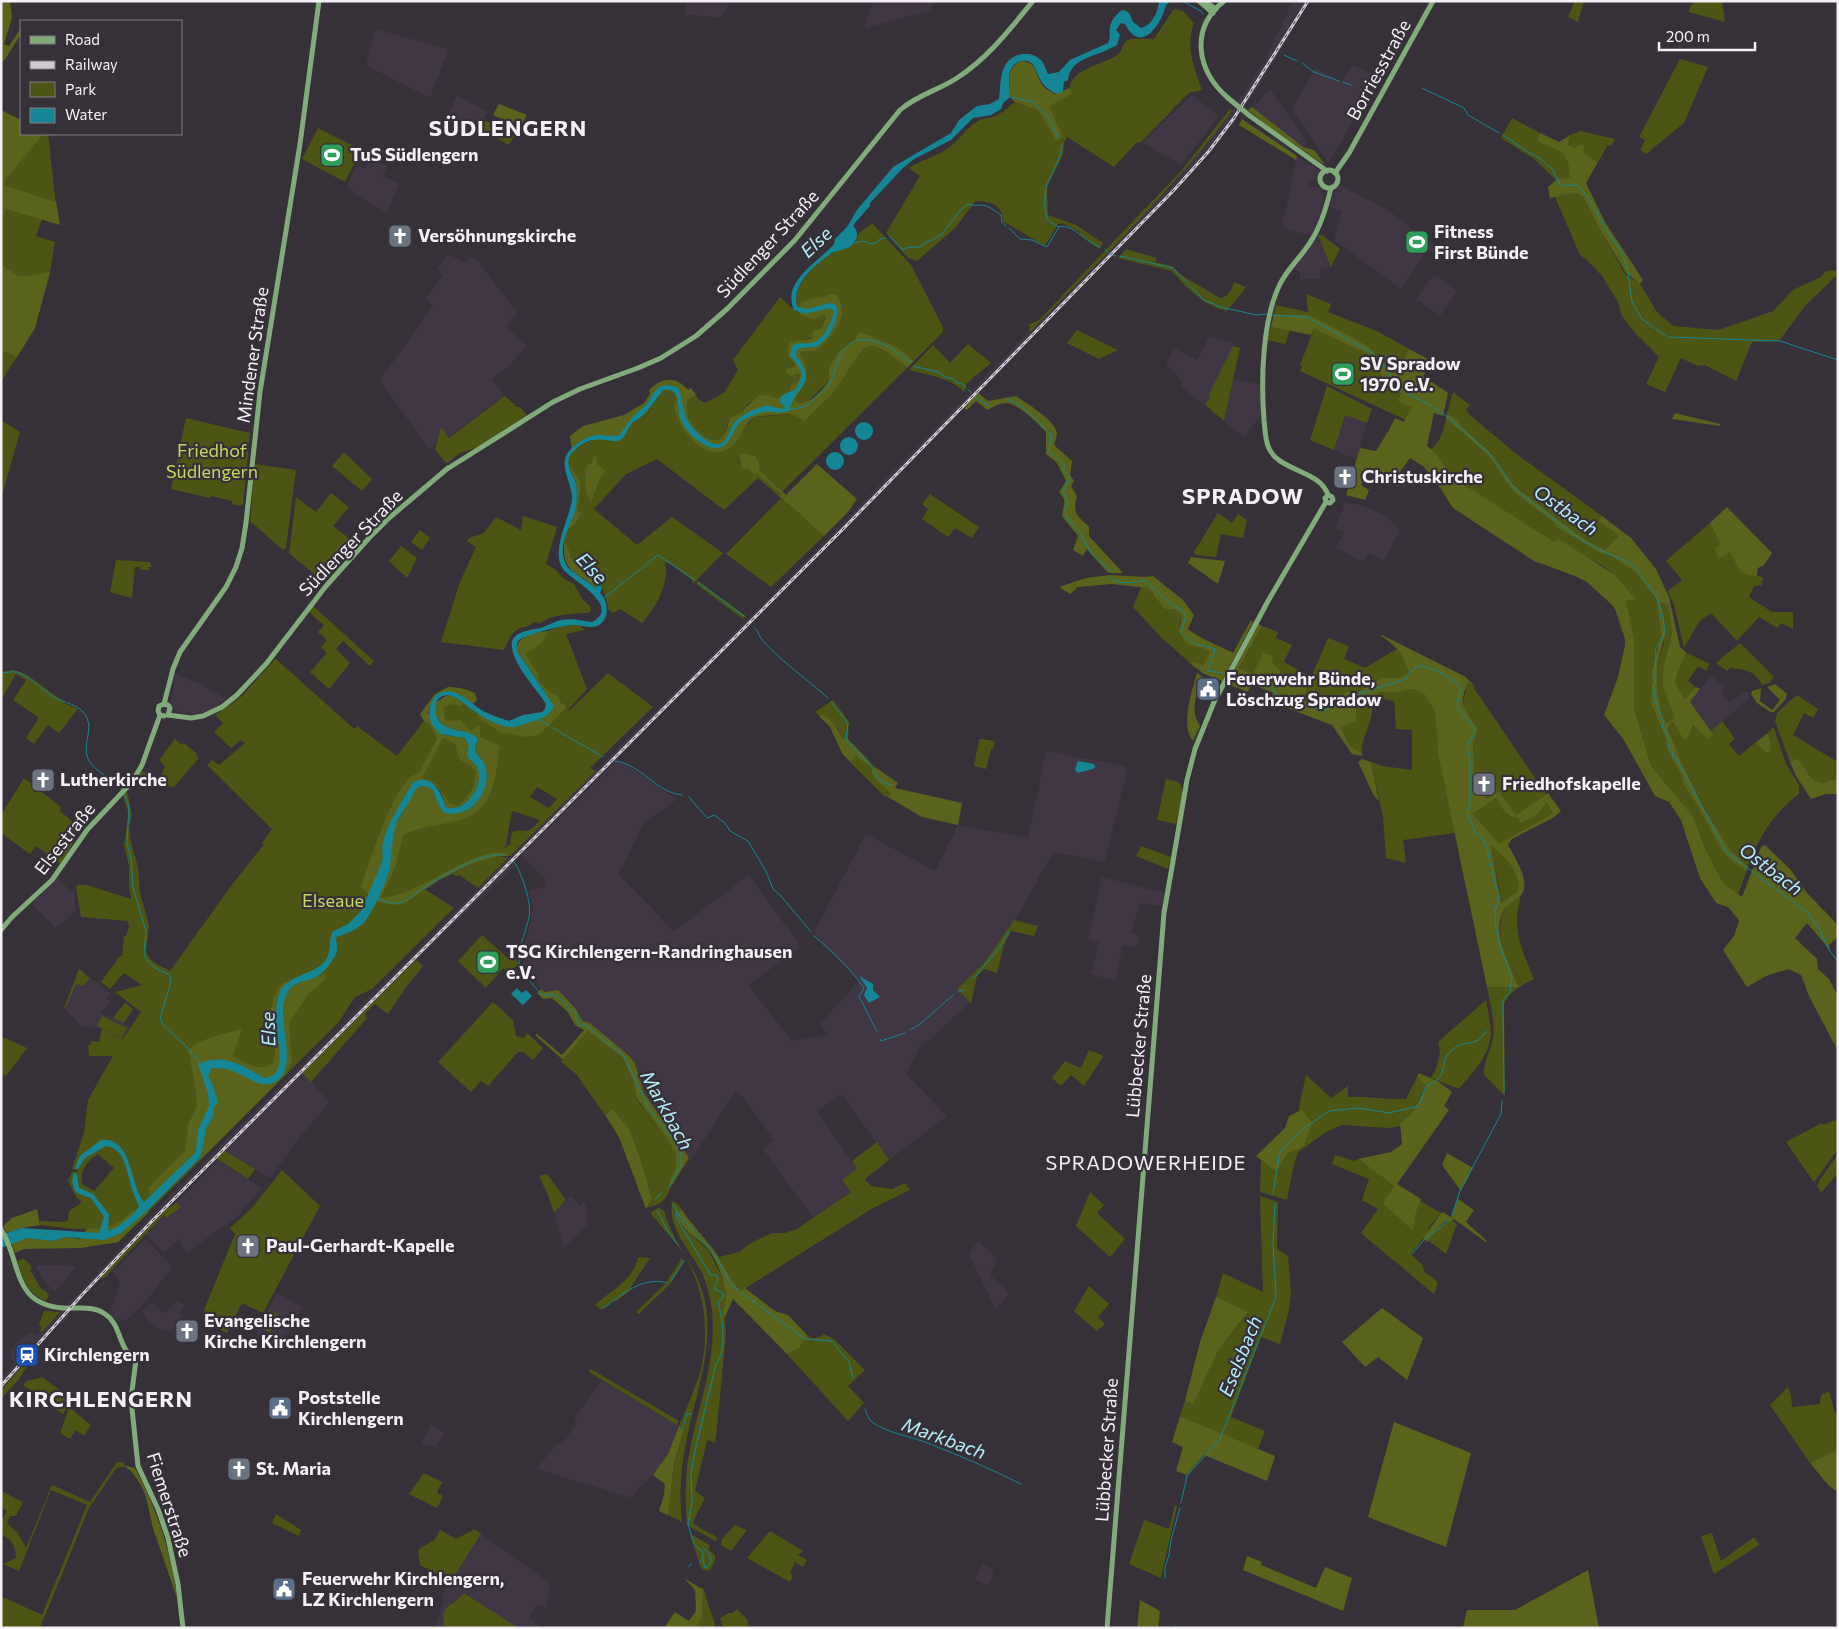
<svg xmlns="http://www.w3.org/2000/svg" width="1839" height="1629" font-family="Commissioner,sans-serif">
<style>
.built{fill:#403644}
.green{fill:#4d5514;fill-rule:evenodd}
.forest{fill:#59631c;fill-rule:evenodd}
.water{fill:#158696}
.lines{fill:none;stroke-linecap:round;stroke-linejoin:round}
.stream{stroke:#158696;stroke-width:1}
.secondary{stroke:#82ab7c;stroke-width:5}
.rail-casing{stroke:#cfcad1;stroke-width:3}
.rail{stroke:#363139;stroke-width:1;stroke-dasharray:4;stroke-linecap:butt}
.secondary-bridge{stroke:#82ab7c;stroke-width:5}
.labels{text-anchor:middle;stroke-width:4.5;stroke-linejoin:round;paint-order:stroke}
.street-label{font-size:18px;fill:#f4f0f6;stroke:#363139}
.poi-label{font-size:18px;font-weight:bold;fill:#f4f0f6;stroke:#363139;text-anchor:start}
.park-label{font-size:18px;fill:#c6d85e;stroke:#363139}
.water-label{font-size:19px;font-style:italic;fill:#b5eef9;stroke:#363139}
.quarter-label{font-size:20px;letter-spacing:1px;fill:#f4f0f6;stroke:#363139}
.district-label{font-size:22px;font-weight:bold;letter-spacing:1px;fill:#f4f0f6;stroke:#363139}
</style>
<rect width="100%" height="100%" fill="#363139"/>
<!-- built -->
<g class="built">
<polygon points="687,1 731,1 720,18 685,14"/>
<polygon points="873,1 934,1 931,10 867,28 865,25"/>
<polygon points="1293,1 1310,1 1259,86 1216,146 1191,174 794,581 513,862 515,866 456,922 455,922 302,1072 330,1102 299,1138 270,1178 223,1151 97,1281 69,1312 68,1317 63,1324 61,1322 1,1390 1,1379 15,1363 11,1359 10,1352 19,1340 30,1332 35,1336 41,1331 42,1332 60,1312 59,1311 66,1304 68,1304 166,1200 790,577 1171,186 1232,111 1266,57"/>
<polygon points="376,29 447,49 448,51 430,98 366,65"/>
<polygon points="1353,65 1378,77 1329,163 1292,110 1315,68 1342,82"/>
<polygon points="1270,89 1305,139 1306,144 1303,147 1252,107 1259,102"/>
<polygon points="457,95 487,112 476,134 447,119"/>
<polygon points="1192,95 1219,116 1181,165 1142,142"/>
<polygon points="1297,156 1317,169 1319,173 1316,179 1308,181 1308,186 1320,187 1324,193 1319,221 1311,235 1287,230 1282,226"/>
<polygon points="370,158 385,164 387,167 383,176 399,183 388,211 386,212 354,194 354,192 346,187 357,165 364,168"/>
<polygon points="1340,185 1389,211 1439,249 1435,251 1427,251 1401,289 1334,240 1342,212 1329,207 1334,193"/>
<polygon points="1318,235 1331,267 1320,270 1320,279 1300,279 1300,273 1294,269"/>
<polygon points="448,254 465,263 470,257 476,259 518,313 506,325 526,346 512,363 492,379 505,396 448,438 441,428 435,445 430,450 381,383 383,376 433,306 426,299 443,275 437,269"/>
<polygon points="1434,276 1439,277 1457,291 1440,316 1416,299 1431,278"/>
<polygon points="1211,337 1234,343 1209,394 1210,397 1205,405 1181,387 1183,382 1166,365 1174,348 1197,360 1208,339"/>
<polygon points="1233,378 1261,385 1261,415 1244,437 1224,421"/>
<polygon points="1345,414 1367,423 1357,460 1334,450"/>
<polygon points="1344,503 1361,505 1385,515 1400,530 1384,560 1369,553 1364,562 1336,548 1344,533 1336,528"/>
<polygon points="174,674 199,683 226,699 211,710 201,713 185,714 178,712 174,710 171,703"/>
<polygon points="1711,676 1724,686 1723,691 1724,697 1730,702 1747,691 1750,698 1711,731 1690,702"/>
<polygon points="1046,751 1124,766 1127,771 1105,862 1053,852 1021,910 994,952 984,963 957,989 969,1003 929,1040 922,1043 906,1074 947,1116 889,1160 842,1094 817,1111 857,1169 851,1192 814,1219 763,1149 774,1140 741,1095 736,1091 691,1160 644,1093 635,1063 627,1054 590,1024 582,1021 576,1009 571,1002 545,992 538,986 539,982 530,976 523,967 523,952 532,914 533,906 529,892 546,886 545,879 521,855 618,759 677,799 643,824 623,866 618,872 622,878 674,931 749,875 801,947 748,985 792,1041 828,1035 820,1024 859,981 813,934 866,834 935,871 958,825 1028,838"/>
<polygon points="1102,877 1165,893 1163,906 1140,903 1131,933 1139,936 1136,948 1123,945 1115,981 1091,974 1099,942 1088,940"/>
<polygon points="58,878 70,891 74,890 76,911 56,928 32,904"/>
<polygon points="79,969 110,993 106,999 110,1002 101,1013 131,1027 123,1040 102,1029 82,1026 64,1008"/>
<polygon points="218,1160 262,1188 237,1217 186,1253 179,1239 163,1253 146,1234 165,1215 166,1217 181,1207 177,1202"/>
<polygon points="571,1196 580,1206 585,1202 588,1217 586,1220 587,1225 564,1248 554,1214"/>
<polygon points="145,1239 172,1267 147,1300 129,1318 123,1321 117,1321 110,1314 120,1283 114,1271"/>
<polygon points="978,1241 997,1259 990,1275 1009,1293 996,1310 969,1254"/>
<polygon points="35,1265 75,1266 76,1267 56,1291 54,1291 46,1283"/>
<polygon points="277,1293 302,1307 280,1346 256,1333"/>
<polygon points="177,1301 185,1305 179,1313 184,1316 171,1332 167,1329 161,1331 147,1320 147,1317 142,1312 152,1303 165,1314"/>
<polygon points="602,1380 679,1426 668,1454 653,1475 636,1491 632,1498 537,1469 555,1445 564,1442 577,1422 573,1420"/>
<polygon points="431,1424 445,1433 435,1447 421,1444"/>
<polygon points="481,1534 550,1583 546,1609 538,1604 529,1618 543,1628 438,1628 435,1625 444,1600 441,1596"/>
<polygon points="983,1564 994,1570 988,1586 975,1579"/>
</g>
<!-- green -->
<g class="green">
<polygon points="1575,1 1584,1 1578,22 1568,17"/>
<polygon points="1695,1 1722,1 1725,22 1689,12 1690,7"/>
<path d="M 1174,9 L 1183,11 L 1194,23 C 1185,46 1194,68 1202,90 L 1189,93 L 1140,143 L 1137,142 L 1114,167 L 1067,137 L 1064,143 L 1063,155 L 1047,186 L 1048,215 L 1076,225 L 1103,243 L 1099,249 L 1079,234 L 1080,232 L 1062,223 L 1058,224 L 1045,246 L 1003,221 C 1003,205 990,201 976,201 L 955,228 L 917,261 L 908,258 L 886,233 L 920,176 L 909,168 C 921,160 935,157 947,149 C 959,141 966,128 978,121 C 983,118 988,119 993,117 C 1001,114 1009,107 1015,102 L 1038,110 L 1050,128 L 1056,142 L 1062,137 L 1050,106 L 1071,94 C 1063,70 1104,65 1117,55 C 1123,51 1122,43 1128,40 C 1131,38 1149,39 1154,39 Z"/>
<polygon points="1680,59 1708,67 1684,123 1646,154 1640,150 1645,140 1639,137"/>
<path d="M 1230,109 L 1232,111 C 1172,191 1099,261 1029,333 L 1030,327 L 1028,325 L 1039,320 L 1182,170 Z"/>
<polygon points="1,112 21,120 21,134 48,134 58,223 42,219 36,236 55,242 50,272 35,328 1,382"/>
<polygon points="1512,118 1540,133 1537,141 1563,153 1568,164 1570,177 1556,180 1534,159 1501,138"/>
<polygon points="484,120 514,136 509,145 479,129"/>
<polygon points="318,128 361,150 345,182 302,159"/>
<polygon points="1581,131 1615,139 1611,146 1608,145 1598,162 1583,153 1585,146 1580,145 1574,148 1568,145 1570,135"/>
<polygon points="1577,193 1583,197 1599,228 1625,274 1640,284 1657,312 1673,326 1718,330 1748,320 1773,311 1793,290 1821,277 1826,271 1838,270 1838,274 1805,306 1779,341 1752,342 1736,381 1705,365 1698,366 1681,358 1665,392 1646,384 1659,357 1635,333 1622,316 1618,302 1602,276 1588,261 1580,255 1555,197"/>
<path d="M 872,223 L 911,265 L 943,327 L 943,332 L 914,361 L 899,348 L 859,331 L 853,342 L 839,351 L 829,367 L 829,381 L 805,404 L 799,404 L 795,401 L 795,395 C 804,388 808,374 805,364 C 804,359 800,358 799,353 L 803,351 L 816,351 C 830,337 840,327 841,307 L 830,294 L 818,299 L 806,300 L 801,309 L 797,306 C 791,286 818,260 835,252 C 844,247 855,246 858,234 Z"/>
<polygon points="1318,235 1322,235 1340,249 1331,267"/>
<path d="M 1126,249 L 1157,258 L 1155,262 L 1172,266 L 1181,275 L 1220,298 C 1227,298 1233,289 1234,282 L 1246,287 L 1227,311 L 1219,309 L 1203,301 L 1186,287 L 1172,271 L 1118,258 Z"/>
<polygon points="1306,294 1331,304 1328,312 1377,331 1409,349 1396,376 1385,362 1369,347 1347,334 1309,315 1274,314 1276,305 1308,312"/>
<path d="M 780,297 C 792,309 798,314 814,320 L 823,315 L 826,315 L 822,328 L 814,331 L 813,337 L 799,342 L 794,362 L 797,373 L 800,375 L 798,382 L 790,393 L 777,398 L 768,395 L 750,402 L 740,413 L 728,421 C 727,425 726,432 724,436 C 712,450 691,427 688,416 C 687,411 687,405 687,400 L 696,395 L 698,399 L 705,403 L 724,393 L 738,370 L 733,360 Z"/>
<polygon points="1271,327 1290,330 1285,344 1267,340"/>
<polygon points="1314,329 1372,356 1371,361 1392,388 1401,393 1412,407 1406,420 1300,371 1302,366 1300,365"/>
<polygon points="1077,330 1118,350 1099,359 1067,343"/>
<path d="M 968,344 L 991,363 L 967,383 L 964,392 C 950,377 927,375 909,370 L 933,345 L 950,363 Z"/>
<path d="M 867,346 C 882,346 897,357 907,368 L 782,492 L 759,470 L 757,462 L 751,455 L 742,453 L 739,456 L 740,464 L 757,472 L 781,494 L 779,496 L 758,478 L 724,510 L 657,459 L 626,474 L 594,509 L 637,545 L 672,517 L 723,553 L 693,584 L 692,580 L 672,565 L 665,562 C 670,583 655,609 642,623 L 620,609 L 613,613 L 608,609 C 607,598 602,591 601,581 L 590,571 L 577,565 L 571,558 L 569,549 L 564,542 L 567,529 L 574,527 L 581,483 C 577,478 570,470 568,463 C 567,457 572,453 576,450 C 591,437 598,439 617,441 L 628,431 L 631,425 L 648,412 L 663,390 C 668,388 672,390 676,394 L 690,438 L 735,442 L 744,427 L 756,417 L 792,414 L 834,392 L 863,349 ZM 592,462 L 601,476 L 591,502 L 586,466 Z"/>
<polygon points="1233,346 1240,348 1224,421 1205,405 1210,397 1209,394"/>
<polygon points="1327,386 1372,409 1367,423 1345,415 1334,450 1310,440"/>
<polygon points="1453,392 1470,405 1466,410 1471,416 1515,453 1602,516 1599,521 1619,535 1605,550 1588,541 1568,527 1511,483 1488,450 1462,427 1459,421 1447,413"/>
<polygon points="505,396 517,407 520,407 527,415 478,447 460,453 447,463 444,461 435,449 441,427 449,438"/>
<polygon points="186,418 250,433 243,504 240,506 232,504 232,501 211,496 210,498 171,489"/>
<path d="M 1446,419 L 1489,456 L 1505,481 L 1516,494 L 1553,522 L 1558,528 L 1602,554 L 1609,555 L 1635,572 L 1656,599 L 1661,635 L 1652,670 L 1651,704 L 1665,737 L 1668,751 L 1682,776 L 1684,785 L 1698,807 L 1720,848 L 1732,861 L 1746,872 L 1738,895 L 1725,885 L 1720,877 L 1705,848 L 1693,816 L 1651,766 L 1634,708 L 1634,639 L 1625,599 L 1637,600 L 1615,575 L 1600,564 L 1554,542 L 1529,528 L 1452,477 L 1437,454 L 1431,449 C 1441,441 1443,431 1446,419 Z"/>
<polygon points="1,420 20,432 1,499"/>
<polygon points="344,452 372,479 362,491 332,466"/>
<polygon points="255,464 296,470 286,548 283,550 250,521"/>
<polygon points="331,493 349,507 333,526 358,545 324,582 289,553 296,497 316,512"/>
<polygon points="930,494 979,527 972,538 955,528 948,537 922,519 928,509 922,504"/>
<polygon points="781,498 824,536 771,587 726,554"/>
<polygon points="1218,513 1232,523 1238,514 1247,520 1243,538 1221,534 1216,557 1196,555 1194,552"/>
<path d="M 523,516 L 557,527 L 546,564 L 556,570 L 564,579 L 574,584 L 583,600 L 591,607 L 591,610 L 589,613 C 579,613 557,614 547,619 C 545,620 543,622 540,623 L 534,622 C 529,628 521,626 515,631 C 510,635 507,644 504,650 L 441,642 L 460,582 L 476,547 L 467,541 L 469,538 L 484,533 L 496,517 L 521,530 Z"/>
<path d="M 1710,523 L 1720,544 L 1720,559 L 1730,551 C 1740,571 1741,574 1763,577 L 1762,585 L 1754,586 L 1749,597 L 1772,612 L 1793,612 L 1793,629 L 1781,623 L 1777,628 L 1759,617 L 1737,641 L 1711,613 L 1699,622 L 1684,648 L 1674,605 L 1668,591 L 1682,580 L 1666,561 Z"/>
<polygon points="420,530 430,538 422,550 411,542"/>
<polygon points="401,546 417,558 407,578 389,561"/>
<polygon points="116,560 150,562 152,567 149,567 149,570 141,570 140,567 135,567 132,598 110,592"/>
<polygon points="698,581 746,616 743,619 696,584"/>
<polygon points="1141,587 1148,588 1153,595 1182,615 1179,625 1191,646 1205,649 1211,652 1203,665 1194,662 1191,664 1161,637 1133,607"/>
<polygon points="1660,603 1668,604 1672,634 1664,663 1662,684 1676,718 1666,725 1661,713 1657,685 1657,665 1664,643"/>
<polygon points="313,606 374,661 370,666 343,641 336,649 350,663 329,689 310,672 327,653 321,647 327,640 318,632 324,625 309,612"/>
<path d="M 564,625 L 579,625 L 585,630 L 566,634 L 587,689 L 568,710 L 569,711 L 608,673 L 653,707 L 590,768 L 596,771 L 510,856 L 506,854 L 485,856 L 423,888 L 454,908 L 372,989 L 355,997 L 338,1023 L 118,1242 L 108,1244 L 106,1228 L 74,1229 L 40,1225 L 40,1221 L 64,1222 L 68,1220 L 69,1211 L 80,1204 L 81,1201 L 77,1198 L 68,1181 L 72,1172 L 78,1172 L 78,1170 L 72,1169 L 84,1133 L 88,1100 L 113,1056 L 89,1056 L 88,1045 L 91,1045 L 91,1041 L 99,1042 L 102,1029 L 123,1039 L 141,1012 L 115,992 L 142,985 L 124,973 L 110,989 L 101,982 L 120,956 L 122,956 L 124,936 L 126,936 L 129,927 L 128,921 L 81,917 L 76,887 L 78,885 L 87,885 L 131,899 L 129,886 L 129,866 L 124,845 L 128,819 L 128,811 L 123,796 L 127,791 L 132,815 L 129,827 L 131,843 L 138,867 L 140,893 L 149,925 L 146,951 L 148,956 L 153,962 L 170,971 L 228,890 L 264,844 L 262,843 L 272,829 L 207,765 L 212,760 L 219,765 L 245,743 L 241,740 L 231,748 L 214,732 L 223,723 L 215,715 L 242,696 L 275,659 L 277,660 L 353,728 L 355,729 L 357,726 L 397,756 L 424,721 L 430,725 L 437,739 L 421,772 L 424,772 L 442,737 L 454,743 L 460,759 L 470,765 L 476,772 C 475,787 469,795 458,806 C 443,806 443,787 430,782 L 442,805 L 462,808 L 482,778 L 431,710 L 451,694 L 478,711 L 512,723 L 547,712 C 546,695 545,690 538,674 C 535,666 528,662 525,653 C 536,648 544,643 548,631 ZM 537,787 L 557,799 L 549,808 L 530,797 ZM 512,811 L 540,820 C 525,838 528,827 512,832 L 510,841 L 511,844 L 502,849 L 506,845 ZM 98,1154 L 114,1168 L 94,1191 L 82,1184 C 80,1170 86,1162 98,1154 Z"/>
<polygon points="1262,626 1278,632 1276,638 1292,645 1284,662 1302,672 1293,683 1286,681 1279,669 1272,663 1253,674 1239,668"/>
<polygon points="1328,638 1349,646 1344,659 1365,668 1397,649 1404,657 1409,673 1396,678 1382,679 1324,709 1302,699"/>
<path d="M 1740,643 L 1774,677 L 1769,683 L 1762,685 C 1754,670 1746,670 1730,668 L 1727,671 L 1716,663 Z"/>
<polygon points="1687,653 1710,664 1706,671 1698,666 1688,681 1696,687 1685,699 1675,683 1679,669"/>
<path d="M 13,670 C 31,673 46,691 61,699 L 64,703 L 78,709 L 59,733 L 48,725 L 34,744 L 26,738 L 39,718 L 13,700 L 26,680 L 16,674 L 1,700 L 1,672 Z"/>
<polygon points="1469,681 1546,794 1516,815 1499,791 1487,800 1475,782 1473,746 1478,729 1462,704"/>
<path d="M 1414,689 L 1425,695 L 1435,712 L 1438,754 L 1455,833 L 1403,840 L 1406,863 L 1386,858 L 1383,817 L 1371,762 L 1382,766 L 1412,770 L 1412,730 L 1396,729 L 1394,701 L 1379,698 L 1374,701 C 1372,708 1372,715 1370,721 C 1367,733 1361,740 1362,753 L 1350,746 L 1341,728 L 1356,721 L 1356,707 L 1369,701 L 1380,692 L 1397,693 Z"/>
<polygon points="1797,695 1818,709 1813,718 1804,713 1793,735 1838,762 1838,778 1822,783 1812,779 1798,758 1790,762 1775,721 1777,713"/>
<polygon points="833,700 849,722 848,739 842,738 838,729 822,714 819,716 815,712"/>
<path d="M 1722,721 L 1735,739 L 1729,744 L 1739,756 L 1755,743 L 1766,753 L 1772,750 L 1768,733 L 1772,728 L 1774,728 L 1786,764 L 1799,785 L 1799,794 C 1772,815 1760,835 1748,866 L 1731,851 L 1703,807 L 1681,761 L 1668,727 L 1671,722 L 1674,723 L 1688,738 L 1693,725 L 1713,734 L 1711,731 Z"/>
<polygon points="175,739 182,745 184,743 196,753 198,759 174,787 154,784 153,786 138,777 142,771 160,779 165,766 159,760"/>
<polygon points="981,739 995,741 993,749 991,749 986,769 974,766 979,740"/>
<polygon points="856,756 866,763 869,761 875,767 870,772 877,781 892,793 888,797 884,796 850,762"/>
<polygon points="24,778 61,807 60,811 79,827 70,840 73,843 61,864 36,846 30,854 1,833 1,815"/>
<path d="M 1166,779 C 1171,780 1179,781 1181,785 C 1185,791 1178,816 1176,824 L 1157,820 Z"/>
<polygon points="1496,798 1508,815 1517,817 1537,815 1547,803 1553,813 1499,845 1473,814"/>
<polygon points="1141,846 1171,857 1168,869 1136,856"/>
<path d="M 1491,846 C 1495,848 1501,851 1504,855 C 1509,862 1524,884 1517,892 C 1513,896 1505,899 1501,903 L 1499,887 Z"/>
<polygon points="499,856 508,858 478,888 459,875 457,876 452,874 469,865"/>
<path d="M 1521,895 C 1512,933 1520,944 1534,979 C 1522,985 1510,991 1504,1004 L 1505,1096 L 1484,1075 C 1484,1058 1491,1052 1493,1037 C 1495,1022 1490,1002 1487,987 L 1519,986 C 1509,963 1491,931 1506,907 C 1508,902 1516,898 1521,895 Z"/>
<polygon points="1014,920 1038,926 1034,936 1011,931 1004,945 997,973 985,969 977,976 971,1004 957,989 984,963"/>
<polygon points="482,935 510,960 513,957 519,963 509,973 503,968 486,988 458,961"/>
<polygon points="416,960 423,966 407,986 388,1014 375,1004 366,1013 365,1016 367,1018 311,1082 302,1073"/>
<polygon points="79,969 90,978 83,986 76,984 66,1007 64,1008"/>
<path d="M 1486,1000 C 1488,1011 1491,1024 1491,1035 C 1489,1057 1472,1073 1459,1089 L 1431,1078 C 1438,1066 1442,1055 1438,1042 Z"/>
<polygon points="493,1002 513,1020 516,1036 524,1038 527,1033 543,1048 533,1060 523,1052 518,1052 488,1086 481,1081 471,1092 438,1062"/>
<polygon points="125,1003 133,1009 124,1023 113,1018"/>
<polygon points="102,1016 127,1028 122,1038 97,1026"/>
<path d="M 588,1031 L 623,1058 L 633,1081 L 636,1098 L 668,1140 L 676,1156 L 676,1167 L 669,1181 L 672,1185 C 665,1199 665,1204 648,1207 L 652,1199 L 641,1160 L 629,1128 L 612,1109 L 605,1115 L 576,1074 L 561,1062 Z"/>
<polygon points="1,1036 27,1048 6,1076 1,1073"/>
<polygon points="1089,1050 1102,1055 1103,1057 1084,1086 1071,1075 1061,1086 1052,1078 1065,1061 1081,1068"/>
<path d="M 1306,1075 L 1331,1098 L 1348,1086 L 1348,1097 C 1368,1096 1386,1100 1406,1099 L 1417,1077 L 1427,1085 L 1411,1114 L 1400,1123 L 1400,1126 L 1389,1128 L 1342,1125 L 1328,1131 L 1298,1152 L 1293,1169 L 1287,1200 L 1260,1192 L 1261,1160 L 1276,1172 L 1288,1153 L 1293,1150 L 1302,1110 L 1298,1112 Z"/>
<polygon points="1838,1119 1838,1149 1815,1181 1813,1181 1786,1142 1822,1123 1823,1125"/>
<polygon points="877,1142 889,1160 865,1179 871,1186 892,1189 905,1183 910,1190 873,1208 741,1291 734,1285 719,1257 739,1252 751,1243 772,1233 785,1233 797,1229 851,1192 842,1180 857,1169 852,1161"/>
<polygon points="223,1150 255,1169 248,1179 216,1158"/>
<polygon points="1838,1154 1838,1178 1835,1176 1821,1193 1817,1186 1819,1181"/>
<polygon points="1335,1155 1354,1161 1358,1159 1394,1186 1382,1203 1412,1230 1415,1216 1420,1201 1441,1213 1429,1227 1427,1234 1411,1254 1423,1266 1424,1271 1438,1282 1434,1294 1361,1233 1378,1209 1362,1200 1369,1179 1332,1164"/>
<polygon points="282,1170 320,1206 263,1313 242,1303 227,1333 221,1330 204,1310 235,1234 230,1228 251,1209"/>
<polygon points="547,1174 566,1200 554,1213 548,1195 539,1176"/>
<polygon points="1090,1192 1104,1205 1097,1213 1125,1239 1110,1257 1076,1226"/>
<polygon points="1260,1196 1278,1202 1277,1249 1288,1256 1291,1293 1289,1310 1280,1344 1261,1337 1231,1417 1265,1431 1258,1449 1180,1416 1185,1401 1193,1403 1219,1349 1248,1313 1216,1297 1223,1273 1263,1292"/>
<path d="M 672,1201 L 677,1203 L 682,1210 L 677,1214 L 682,1227 L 708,1250 L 720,1273 L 726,1288 L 726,1299 L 722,1316 L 725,1317 L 726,1334 L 716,1437 L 715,1443 L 707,1440 L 695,1491 L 705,1498 L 693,1522 C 697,1528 711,1533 718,1538 L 715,1541 L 687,1525 C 685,1506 685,1487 687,1468 C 694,1415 718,1363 712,1310 C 710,1298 707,1284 702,1273 C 690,1249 668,1230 672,1201 Z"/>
<polygon points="177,1202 181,1207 166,1218 164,1215 103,1279 101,1277 168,1207 169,1208"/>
<path d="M 659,1208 L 664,1211 C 674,1247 701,1270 706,1308 C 712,1349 698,1388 689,1428 C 682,1459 678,1489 682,1522 L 668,1515 L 674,1463 L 684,1430 L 679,1426 C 686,1410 693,1393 699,1376 C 711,1337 705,1291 685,1256 C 676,1241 662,1228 651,1214 L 651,1212 Z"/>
<polygon points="1449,1220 1449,1222 1452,1220 1457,1224 1446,1254 1429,1241 1434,1230"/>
<path d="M 638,1257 L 650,1258 L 631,1287 L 631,1290 L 616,1301 L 614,1300 L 601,1310 L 595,1305 C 610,1291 635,1279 638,1257 Z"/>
<polygon points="682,1258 684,1262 670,1284 639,1314 636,1312 666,1283"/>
<path d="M 22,1259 L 26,1260 L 32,1268 L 30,1270 L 42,1290 L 45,1290 L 49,1295 L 46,1301 C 30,1295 22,1280 18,1264 L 18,1261 Z"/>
<polygon points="1089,1286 1109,1304 1098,1317 1105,1324 1097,1331 1074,1311"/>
<polygon points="45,1311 60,1312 42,1332 40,1330 42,1327 39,1325 43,1313"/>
<polygon points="268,1311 278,1313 270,1333 260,1327"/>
<path d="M 824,1334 L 834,1339 L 865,1370 L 848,1386 L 864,1403 L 848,1421 L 787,1354 L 799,1348 L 808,1336 C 815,1340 818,1338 824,1334 Z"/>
<polygon points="40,1346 19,1379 1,1399 1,1390"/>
<polygon points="591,1369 679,1421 677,1425 589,1372"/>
<polygon points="42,1377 73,1400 70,1408 91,1425 84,1436 76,1430 70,1439 60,1433 69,1408 67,1408 63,1414 23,1385 27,1381"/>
<polygon points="1788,1387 1791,1396 1792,1407 1820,1404 1821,1395 1829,1391 1835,1413 1838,1414 1838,1449 1810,1463 1770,1405"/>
<path d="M 117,1462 L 124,1462 L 124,1467 L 118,1467 L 115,1470 L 89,1508 L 40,1628 L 1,1628 L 1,1596 L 42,1615 L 87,1505 L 51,1490 L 19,1571 L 3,1564 L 16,1558 C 16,1546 12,1540 1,1534 L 1,1522 L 7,1511 L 1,1507 L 1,1491 L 23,1502 L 16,1516 L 10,1516 L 7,1523 L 17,1532 L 26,1548 L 52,1485 L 90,1502 Z"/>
<polygon points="424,1473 442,1482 437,1493 443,1496 437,1508 409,1494"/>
<polygon points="1175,1505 1177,1506 1161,1578 1129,1564 1144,1520 1169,1529"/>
<polygon points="276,1514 301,1530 299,1536 272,1523"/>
<polygon points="735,1525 747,1530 731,1551 721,1545 722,1541 721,1540"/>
<polygon points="475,1529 481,1534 453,1578 444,1573 435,1573 420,1565 418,1550 435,1539 440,1530 456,1539"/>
<polygon points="770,1531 803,1551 798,1555 807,1560 803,1567 795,1562 790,1573 793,1575 790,1582 747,1558"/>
<polygon points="1712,1533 1721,1561 1754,1537 1759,1545 1714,1574 1701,1536"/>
<polygon points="690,1534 710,1545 709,1550 715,1555 715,1561 710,1570 706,1571 701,1568"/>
<polygon points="703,1588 716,1628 696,1628 702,1617"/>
<path d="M 464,1593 L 518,1628 L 445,1628 C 437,1604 455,1606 464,1593 Z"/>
<polygon points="737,1609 747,1619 749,1628 723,1628 720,1618 729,1613 733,1613"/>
</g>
<!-- forest -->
<g class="forest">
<polygon points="1,1 10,1 12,18 4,44 9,46 21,28 21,34 4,61 1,60"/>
<path d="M 1021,61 C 1040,62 1034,77 1044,87 C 1047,90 1051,91 1054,94 L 1070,88 L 1072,94 L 1050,106 L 1062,136 L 1065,135 L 1056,142 L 1049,128 L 1038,110 L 1015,102 L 1010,97 C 1010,83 1005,68 1021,61 Z"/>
<polygon points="499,104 527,115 520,128 493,115"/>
<polygon points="1252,107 1303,147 1314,150 1324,163 1323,164 1269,127 1248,110"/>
<polygon points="1,110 21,120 21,134 43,134 6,179 3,185 56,202 60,225 6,209 1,221"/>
<polygon points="1242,119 1297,156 1296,160 1239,125"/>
<polygon points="1540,133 1559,142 1570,135 1568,145 1574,148 1580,145 1585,145 1583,153 1598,162 1586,183 1605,222 1643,280 1640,284 1626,273 1599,228 1583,197 1577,193 1550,198 1548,187 1556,180 1570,177 1568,164 1563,153 1537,141"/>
<polygon points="1,264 19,277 50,272 35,328 17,357 1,350"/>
<path d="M 830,294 L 836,295 C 853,314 831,338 816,351 L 803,351 L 800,353 C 800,358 804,359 805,364 C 808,376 805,387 796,395 L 795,401 C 807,409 822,390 829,381 L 829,367 L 839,351 L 853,342 L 859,331 L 899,348 L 914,361 L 907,368 C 898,359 874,339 863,349 L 834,392 L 804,421 C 800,418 795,415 790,414 C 786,414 758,416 756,417 C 744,422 742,435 734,444 C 714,464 690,442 680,423 C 677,417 675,411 674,405 L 677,400 C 676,396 676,393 672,390 C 660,384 654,405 648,411 C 644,416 637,418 633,423 C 628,427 627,434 622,439 C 615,444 600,438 591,440 C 583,442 578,448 572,453 L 570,436 L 583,426 L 624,415 L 644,403 L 650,394 L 649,390 C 661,378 675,375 688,390 L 691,388 L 696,395 L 687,400 C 687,405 687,411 688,416 C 691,427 714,451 724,435 C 728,430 727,422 731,417 L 740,413 L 758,396 L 768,395 L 777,398 L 786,393 L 790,393 L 791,385 L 798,382 L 800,375 L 797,373 L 791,376 L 786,372 L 788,368 L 795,367 L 794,362 L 789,357 L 788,348 L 790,342 L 811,339 L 813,331 L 822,328 L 826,316 L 823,315 L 814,320 L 799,314 L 801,303 C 810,297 821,299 830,294 Z"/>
<path d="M 1274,314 L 1309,315 L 1347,334 L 1369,347 L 1396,375 L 1409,349 L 1430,360 L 1431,363 L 1423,376 L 1448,393 L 1443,416 L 1434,413 L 1427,446 L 1437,454 L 1452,477 L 1554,542 L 1559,539 L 1615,575 L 1637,600 L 1626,600 L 1634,639 L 1634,708 L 1651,766 L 1693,816 L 1705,848 L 1720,877 L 1725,885 L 1742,897 L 1761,847 L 1765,845 L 1790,869 L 1807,893 L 1838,925 L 1838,937 L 1829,945 L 1830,950 L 1807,923 L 1795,938 L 1817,959 L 1818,969 L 1829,979 L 1838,996 L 1838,1051 L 1809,996 L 1801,975 L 1788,969 L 1766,976 L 1747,987 L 1723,950 L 1734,936 L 1739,920 L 1728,907 L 1716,903 L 1700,878 L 1681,820 L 1669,802 L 1655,796 L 1624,740 L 1604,715 L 1618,677 L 1625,645 L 1625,639 L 1615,609 L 1611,604 L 1587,582 L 1575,576 L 1534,561 L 1453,508 L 1439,486 L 1423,466 L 1410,458 L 1398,475 L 1402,478 L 1398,486 L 1367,472 L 1361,485 L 1369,490 L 1365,500 L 1346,495 L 1360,448 L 1376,451 L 1389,430 L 1395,418 L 1404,422 L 1412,407 L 1398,401 L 1401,393 C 1387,386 1380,373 1371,361 L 1372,356 L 1314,329 L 1311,335 L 1271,327 Z"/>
<path d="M 978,393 L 988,401 L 1016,396 C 1026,403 1055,420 1057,433 C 1057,436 1055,441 1054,445 L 1072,461 L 1070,475 L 1074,481 L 1071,486 L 1077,496 C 1072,514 1077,515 1089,527 L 1089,536 L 1123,573 L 1108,573 L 1087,549 L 1083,556 L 1073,550 L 1078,536 L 1062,516 C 1063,505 1068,501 1059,492 L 1066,481 L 1057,463 L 1046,454 L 1046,432 C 1038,424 1017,402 1005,403 C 999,403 992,408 987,410 L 976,401 L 967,410 L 964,408 Z"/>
<path d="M 1447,413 L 1459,421 L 1462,427 L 1488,450 L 1511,483 L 1568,527 L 1588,541 L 1605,550 L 1619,535 L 1598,521 L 1602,516 L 1631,538 L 1656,569 L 1669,597 L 1680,647 L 1687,653 L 1679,669 L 1675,683 L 1685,699 L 1696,687 L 1700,689 L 1690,702 L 1713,734 L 1708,739 L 1693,725 L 1688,738 L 1684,740 L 1674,723 L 1671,722 L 1668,728 L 1681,761 L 1703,807 L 1731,851 L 1748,866 L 1746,872 L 1732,861 L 1720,848 L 1698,807 L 1684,785 L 1682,776 L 1668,751 L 1665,737 L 1651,704 L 1652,670 L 1661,635 L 1656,599 L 1635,572 L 1609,555 L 1602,554 L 1558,528 L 1553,522 L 1516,494 L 1505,481 L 1489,456 L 1446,419 ZM 1660,603 L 1668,604 L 1672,634 L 1664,663 L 1662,684 L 1675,718 L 1666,724 L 1661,713 L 1657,685 L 1657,665 L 1666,631 Z"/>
<polygon points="1675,413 1720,424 1720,426 1672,419"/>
<polygon points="742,453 755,456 759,464 759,470 786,495 817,464 857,499 848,512 824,536 779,496 781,494 757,473 754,474 748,469 742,469 739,456"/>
<path d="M 593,456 L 597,457 L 597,464 L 606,471 L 601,476 L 591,503 C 584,489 584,481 586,466 L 592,462 Z"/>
<path d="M 568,463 L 581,483 L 577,511 L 581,514 L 573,527 L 567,529 C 573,515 579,502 576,486 C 575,478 570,471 568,463 Z"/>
<path d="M 1727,507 L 1772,553 L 1764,565 L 1758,568 L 1757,576 C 1740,576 1737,565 1730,552 L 1719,559 L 1715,549 L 1720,544 L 1710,523 Z"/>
<path d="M 564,542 L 569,549 L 571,558 L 577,565 L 590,571 L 601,581 L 601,584 L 598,581 L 595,584 L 597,589 C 577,571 562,574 564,542 Z"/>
<polygon points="1191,557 1225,561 1218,584 1188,563"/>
<path d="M 1110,575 L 1145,577 L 1153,576 L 1183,600 L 1194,615 L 1188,629 C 1198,638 1220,646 1233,653 L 1251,620 L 1253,622 L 1222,681 L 1204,674 L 1191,664 L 1194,662 L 1203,665 L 1210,652 L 1205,649 L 1191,646 L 1185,642 L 1179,632 L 1182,615 L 1173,609 L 1165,609 L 1148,588 L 1112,584 L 1078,587 L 1070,594 L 1059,587 L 1086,578 Z"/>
<path d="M 1258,624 L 1262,626 L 1239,668 L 1253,674 L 1263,653 L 1273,656 L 1272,663 L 1279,669 L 1286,681 L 1293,683 L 1302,672 L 1312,677 L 1302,699 L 1324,709 L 1329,702 L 1348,691 L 1354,694 L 1382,678 L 1396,678 L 1409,673 C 1403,654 1398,647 1381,636 L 1382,635 L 1464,676 L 1471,682 L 1476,689 L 1469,682 L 1464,693 L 1462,704 L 1478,729 L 1473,746 L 1475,782 L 1487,799 L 1499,791 L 1516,815 L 1548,793 L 1561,811 L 1553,818 L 1512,839 L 1508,845 C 1514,856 1532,883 1521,895 C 1510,907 1505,901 1500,921 C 1496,939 1512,970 1519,987 L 1487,987 L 1438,754 L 1435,712 L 1425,695 L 1414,689 L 1397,693 L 1380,692 L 1369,701 L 1356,707 L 1356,721 L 1341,728 L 1350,746 L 1362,753 L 1362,756 L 1352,754 L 1332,725 L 1271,702 L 1273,693 L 1251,684 L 1248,692 L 1227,684 ZM 1496,798 C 1501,806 1506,818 1517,817 L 1521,823 L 1537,815 L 1547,803 L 1553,813 L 1499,844 L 1473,814 ZM 1491,846 C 1503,853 1524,877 1517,892 L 1501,903 Z"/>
<path d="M 548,631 C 544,644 536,647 525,654 L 538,673 L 540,681 L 546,689 L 558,697 L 561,703 L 565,705 L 565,709 L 542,732 L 535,736 L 526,737 L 500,732 L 478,717 L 478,714 L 494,723 L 511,727 L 543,718 L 552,703 L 517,651 C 516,634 535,633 548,631 Z"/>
<path d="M 1197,673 L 1203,677 C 1197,695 1189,709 1200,726 L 1193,741 C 1180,726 1192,691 1197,673 Z"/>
<polygon points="1775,684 1787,694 1785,700 1774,712 1770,712 1757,703 1751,694 1752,691 1761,688 1760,701 1772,710 1780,700 1767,687"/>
<path d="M 448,687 C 458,687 466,689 475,693 L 477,700 L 473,704 L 460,695 L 436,696 L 431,703 L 428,713 L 440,734 L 464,738 L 469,746 L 467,754 C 469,760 476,763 478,769 C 484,787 464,814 446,807 C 439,784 437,783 413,782 C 402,802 389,820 383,842 C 381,850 384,855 382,862 L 369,895 L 361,887 C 369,865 395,776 419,773 L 437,739 L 430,725 L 424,721 L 420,714 L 435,694 ZM 443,738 L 454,743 L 460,760 L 470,765 L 476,772 C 475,787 469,795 458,806 L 449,803 L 436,784 L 422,778 Z"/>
<path d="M 446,696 L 453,696 L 463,703 L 461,706 L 450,704 L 444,708 L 444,717 L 448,721 L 460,720 L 471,731 L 480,725 L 480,737 L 500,746 C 497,762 496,781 489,796 C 477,823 446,822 422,828 C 415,830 409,832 403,835 L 395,868 L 381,897 C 414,901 484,837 510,856 L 499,856 L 469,865 L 439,880 L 405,903 L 394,905 L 376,901 C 380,892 385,882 388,872 C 392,859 391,844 394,830 C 398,818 405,810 411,799 C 417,787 418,781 433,790 L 437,802 L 444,813 C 486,813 479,793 482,760 L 476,753 L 478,742 L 465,731 L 451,729 L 444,726 L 435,714 L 434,707 L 436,702 Z"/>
<path d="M 822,714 C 832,721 837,727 842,738 L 848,739 L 869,761 L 866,764 L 856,756 L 850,762 L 842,753 L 830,727 L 819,716 Z"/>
<polygon points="1768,733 1772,750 1769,753 1766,753 1755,743"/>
<polygon points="1798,758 1812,779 1822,783 1838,778 1838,794 1826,794 1811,799 1796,776 1790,762"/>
<polygon points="1362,759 1371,762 1379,802 1373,794 1358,762"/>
<polygon points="875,767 898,783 895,788 962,803 958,825 922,817 888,797 891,793 877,781 870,772"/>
<path d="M 326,974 L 325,980 L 309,993 L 289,1023 L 292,1062 L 287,1073 L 201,1159 L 194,1154 L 151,1195 L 147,1189 L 185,1151 L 188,1125 L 197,1105 L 196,1090 L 190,1061 L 191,1057 L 188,1052 C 196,1038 226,1034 242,1029 L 233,1056 C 246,1063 258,1072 273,1064 C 278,1051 271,1034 270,1020 C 269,1009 276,986 286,981 L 293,985 L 301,981 Z"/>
<polygon points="541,989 545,992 558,990 576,1009 582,1021 590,1023 627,1054 635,1063 644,1093 689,1158 672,1185 669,1181 676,1167 676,1156 668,1140 636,1097 633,1081 623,1058 588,1031 563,1060 535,1035 537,1034 562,1055 584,1030 575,1025 568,1012 552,998 543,999 537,993"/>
<polygon points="1419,1073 1439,1082 1452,1092 1444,1106 1449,1110 1397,1184 1421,1199 1415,1216 1413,1231 1382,1203 1394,1186 1358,1159 1391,1152 1402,1144 1400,1123 1411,1114 1427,1086 1417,1077"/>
<polygon points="612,1109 629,1128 641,1160 652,1199 646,1209 619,1137 605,1115"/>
<polygon points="1302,1110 1312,1123 1304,1146 1288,1153 1276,1172 1256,1156 1285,1128 1289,1116"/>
<polygon points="1447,1153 1473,1168 1461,1191 1442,1165"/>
<path d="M 1458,1199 L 1474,1210 L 1466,1222 L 1487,1241 L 1486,1242 L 1454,1219 L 1449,1223 L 1448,1220 C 1437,1226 1434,1231 1428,1242 L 1423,1238 L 1442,1212 L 1451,1217 Z"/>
<polygon points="37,1209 40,1225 22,1228 7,1233 3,1226 12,1218"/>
<path d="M 134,1210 L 140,1216 L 148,1210 L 149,1212 L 118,1242 L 81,1248 L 24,1249 L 15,1253 L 11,1243 L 27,1238 L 52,1241 L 66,1237 L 80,1239 L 87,1228 C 110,1230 117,1225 134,1210 Z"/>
<path d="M 682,1210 C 692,1226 707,1239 718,1256 C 726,1268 730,1281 741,1291 L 745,1288 L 775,1311 L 788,1315 L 808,1336 L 799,1348 L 787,1354 L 733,1299 L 725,1317 L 722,1316 C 723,1309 726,1303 726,1297 C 726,1284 716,1258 708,1249 C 694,1234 685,1235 676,1214 Z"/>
<polygon points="1216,1297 1248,1312 1219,1349 1193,1404 1185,1401 1200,1342"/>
<polygon points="1382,1308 1423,1338 1407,1380 1378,1357 1365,1367 1342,1342"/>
<polygon points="1180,1416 1275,1456 1267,1481 1204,1455 1187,1475 1176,1471 1183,1447 1172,1442"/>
<polygon points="1394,1422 1471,1453 1446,1547 1368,1517"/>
<polygon points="679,1426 684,1430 674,1463 668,1515 659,1511 664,1495 665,1484 653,1475 668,1454"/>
<polygon points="1838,1449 1838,1492 1829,1486 1810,1463"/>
<path d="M 123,1465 L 135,1468 C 157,1509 171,1552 177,1598 L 153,1528 L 146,1497 L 141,1485 L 132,1472 Z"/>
<polygon points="1247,1556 1262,1562 1261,1565 1316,1588 1325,1567 1352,1578 1343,1611 1243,1570"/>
<polygon points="1588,1570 1599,1628 1463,1628 1467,1610 1515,1610"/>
<polygon points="684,1578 700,1588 703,1588 702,1617 696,1628 664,1628 675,1612 689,1621 696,1611 695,1590"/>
<polygon points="1140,1600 1160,1611 1158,1628 1137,1628"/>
</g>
<!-- water -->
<g class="water">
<path d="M 1163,1 L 1171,1 L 1166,5 C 1161,25 1141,55 1125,24 L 1121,23 L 1116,30 L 1120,35 L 1117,45 C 1110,48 1104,52 1097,54 C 1084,59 1070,63 1068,80 L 1064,82 L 1063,91 C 1057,95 1055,94 1050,90 C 1036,81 1039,68 1030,62 C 1026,60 1022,60 1018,62 C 1005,68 1010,86 1010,97 L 1003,103 L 1001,109 L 991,115 L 973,118 L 951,140 L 914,159 L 903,168 L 870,203 L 870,206 L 854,224 L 853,226 C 860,232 857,241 851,246 C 845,250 838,250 832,253 C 816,264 791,284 797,306 C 808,313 819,304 832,303 L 836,305 C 841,317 829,340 817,346 C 811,349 804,346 797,349 L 796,356 C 820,386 794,385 790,410 C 778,416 775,410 764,412 C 758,413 748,417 742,421 C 732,427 732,447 717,448 C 703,449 685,431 680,418 C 678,411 679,402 676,395 C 674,390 668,389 663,390 C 657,398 651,407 644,414 C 641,418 636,420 632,423 C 628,428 625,439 618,441 C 614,442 610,440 606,440 C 592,438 582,442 572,453 C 563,463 573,474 576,484 C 577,491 577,501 576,507 C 572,526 555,546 567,566 C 571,572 589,582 597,589 L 595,582 L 598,581 C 602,585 603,588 600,593 C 609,601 610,621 597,626 C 590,629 581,625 574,625 C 566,624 524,635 519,640 C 516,643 517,647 517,651 L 552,703 L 554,707 C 548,717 539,720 528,723 C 523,724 515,728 510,727 C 497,726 482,717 471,709 C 466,705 458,698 452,696 C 434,691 430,713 442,724 C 452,733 467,728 477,738 C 478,743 474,748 476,753 C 479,758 484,760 485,766 C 493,791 470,819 444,813 L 437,802 L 433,790 C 419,782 417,786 411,799 C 406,808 399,815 396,825 C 391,840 393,856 389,871 C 385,885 374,909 366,920 C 358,930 348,933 336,937 C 336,942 338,947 337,952 C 334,959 325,972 318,976 C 304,985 290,977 284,1002 C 278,1025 300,1072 273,1083 C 259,1089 243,1073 230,1070 C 224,1068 218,1068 212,1068 L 208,1075 L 213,1086 L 218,1102 L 214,1108 L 213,1117 L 206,1128 L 202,1151 L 199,1159 L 148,1210 L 121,1233 L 104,1240 L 66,1237 L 52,1241 L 27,1238 L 1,1248 L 1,1237 L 7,1233 L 22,1228 L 99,1233 L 104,1217 L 91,1198 L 77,1193 L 75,1191 L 72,1181 L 74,1173 L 77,1174 L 79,1188 L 93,1194 L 109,1214 L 108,1231 C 120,1227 131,1217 139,1207 C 138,1202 134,1197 133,1192 C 127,1177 127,1148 106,1146 L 85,1158 L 78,1169 L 75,1169 L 78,1160 L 81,1155 L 101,1140 C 133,1136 130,1187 144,1202 L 196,1152 L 198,1130 L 209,1106 L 208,1093 L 198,1064 C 225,1052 242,1066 265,1078 C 289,1075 277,1040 276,1024 C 276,1016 276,1006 278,998 C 283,972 317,977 327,958 C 331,950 329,941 332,932 L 348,924 L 361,911 L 382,862 C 384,855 381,850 383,842 C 389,820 402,802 413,782 C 432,773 441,792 446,807 C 464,814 484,787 478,769 C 476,763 469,761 467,754 L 469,746 L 465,738 L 440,734 C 432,726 427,718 430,707 C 431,701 434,697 438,694 C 454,684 471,704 483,711 C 491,715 500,718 509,721 L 523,715 L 542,712 L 545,709 L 546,704 C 536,688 515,667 512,648 C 509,630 532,631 543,627 C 549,625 555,621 561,620 C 572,618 582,621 592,622 C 623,606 571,580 563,569 C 550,551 570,518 572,499 C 573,485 559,467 567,454 C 573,445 588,435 599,435 C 605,435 611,436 618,436 C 624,431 627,423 633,417 C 636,413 641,410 645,406 C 655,393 657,379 678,388 C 682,397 682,408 686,418 C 690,427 711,450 722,443 C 728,439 730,429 734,423 C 740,416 756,407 765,406 C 770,405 778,409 784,409 L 785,407 L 780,402 C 780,393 790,393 796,389 L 802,375 L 799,367 L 790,355 L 793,345 C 799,342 805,344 812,343 C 824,340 832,322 834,311 L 829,308 L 805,314 L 794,310 C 781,281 819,262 834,244 L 835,239 L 847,227 L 857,210 L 893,167 L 951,133 L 959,120 L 977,106 L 990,104 L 999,99 C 1001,87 999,75 1006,64 C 1013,53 1031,50 1041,60 C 1044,63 1046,70 1048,74 L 1059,72 L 1070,60 L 1108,43 C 1111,37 1109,33 1110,27 C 1111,20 1117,14 1122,10 C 1130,11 1130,15 1133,22 L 1141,28 C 1152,25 1157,14 1159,3 Z"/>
<circle cx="864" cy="431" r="9"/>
<circle cx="849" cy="446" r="9"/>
<circle cx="835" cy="461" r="9"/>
<polygon points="1078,761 1094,764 1095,767 1093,769 1077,773 1075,769"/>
<polygon points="859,976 873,984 873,990 880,997 869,1003 864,995 867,988"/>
<polygon points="517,988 522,993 526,990 532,996 523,1005 511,994"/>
</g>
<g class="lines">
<!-- stream -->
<g class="stream">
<polyline points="1184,2 1201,11 1203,14"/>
<polyline points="1284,55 1297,61"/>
<polyline points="1302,63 1314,72 1339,81"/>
<polyline points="1343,82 1351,85"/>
<polyline points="1422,88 1464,108 1468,115 1499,133"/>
<polyline points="1011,97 1034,102 1050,120 1059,139"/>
<polyline points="1503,135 1530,153 1540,158 1553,170 1560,184 1563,186 1577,185 1583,191 1590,200 1605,228 1619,248 1627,266 1632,302 1642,319 1666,336"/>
<path d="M 1062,144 C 1061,160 1052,171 1047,185 C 1044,194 1043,213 1049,221 C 1051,223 1056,225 1059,227 C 1073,223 1086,243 1100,247"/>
<polyline points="1009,228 1020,239 1032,240 1047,247 1059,227"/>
<path d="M 889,236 L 902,249 L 912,247 L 920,247 L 927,242 L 932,240 L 942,234 L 959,212 L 968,204 C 973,206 976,205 981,205 C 988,205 995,211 1001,215 L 1002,222 L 1006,226"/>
<polyline points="855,243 863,241 872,244 876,243 880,239 886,238"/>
<polyline points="1105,249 1108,253"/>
<polyline points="1112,255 1116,256"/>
<polyline points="1120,256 1173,268 1204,300 1221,307 1256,315 1267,314"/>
<path d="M 1271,315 L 1307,317 L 1373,353 L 1388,371 L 1392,379 L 1407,393 L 1427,403 L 1448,417 L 1491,455 L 1516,490 L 1581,540 L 1606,553 L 1622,559 L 1624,561 C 1639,565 1639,576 1650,586 C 1651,592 1657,594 1658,600 C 1661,609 1668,630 1662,639 C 1660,643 1657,645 1655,649 C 1658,661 1653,672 1656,684 L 1653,686 L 1655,693 L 1654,696 L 1664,723 L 1662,725 L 1670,742 L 1668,747 L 1673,753 L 1672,756 L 1677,759 L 1726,852 L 1807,912 L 1819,928 L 1828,948 L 1838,962"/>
<polyline points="1670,337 1780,341 1838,360"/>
<polyline points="913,366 938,372 945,377 954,379 957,383 963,384 966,388"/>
<polyline points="968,390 971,392"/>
<polyline points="975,397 989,406"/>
<path d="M 1007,399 C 1026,406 1037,420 1051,435 L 1049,451 L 1065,466 L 1063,470 L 1070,478 L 1063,492 L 1068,502 L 1065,510 L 1066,516 L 1080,533 L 1091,553 L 1112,572"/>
<path d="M 789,409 C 804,408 807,407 816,397 C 821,393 827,389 830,383 C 835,373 836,361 843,351 C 861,326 892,348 911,362"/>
<path d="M 1110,578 C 1117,585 1136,583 1145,580 L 1171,604 L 1180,609 L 1186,616 L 1181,632 C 1193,647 1199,643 1215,649 L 1208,671 L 1223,673"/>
<polyline points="699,583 744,616"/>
<polyline points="604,598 658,555 695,580"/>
<path d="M 755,628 C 759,632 759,637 763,641 C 782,662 807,679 828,698"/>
<path d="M 1,673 C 6,673 12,671 17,672 C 29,676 41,689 52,696 C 63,703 81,704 87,718 C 93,731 82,745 88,759 C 94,772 114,778 122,790"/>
<path d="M 1235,675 L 1252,679 L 1272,688 L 1277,695 L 1315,708 L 1326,710 L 1343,699 L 1406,679 C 1409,673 1413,668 1420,666 C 1427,665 1458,680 1460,688 C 1461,693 1458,702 1457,707 L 1474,728 L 1474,734 L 1467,746 L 1470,763 L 1470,804 L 1467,813 L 1475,832 L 1482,837 L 1488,850 L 1488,855 L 1499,898 L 1495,912 L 1496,930 L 1500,946 L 1512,977 L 1510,992 L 1503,1000 L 1504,1093"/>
<polyline points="831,702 848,723 846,740 872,767 877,776 884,783 891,785"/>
<polyline points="540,720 550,726"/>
<polyline points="553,728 603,757"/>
<path d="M 615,761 C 641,764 657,793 682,795"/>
<polyline points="124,793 129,807 127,843 131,858 133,888 146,931 144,954 146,959 155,968 170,975 171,981 160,1019 164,1026 184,1044 200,1063"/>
<polyline points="689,797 707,818 714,815 725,823 730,831 748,841 766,871 773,889 781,896 811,932"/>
<path d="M 514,862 C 522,873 532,903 529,917 C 523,947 507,957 533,985 C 536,988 540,994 544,995 C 548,996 552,994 556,995 L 576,1014 L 576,1019 L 580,1026 L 585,1025 L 591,1029 L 624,1056 L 648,1107 L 673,1139 L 681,1154 L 681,1165 L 669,1187"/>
<path d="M 376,899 C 384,901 393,905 402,902 C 409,900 416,893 422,889 C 441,876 481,852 504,855"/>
<path d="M 814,936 C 832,951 850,968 864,988 L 859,997 C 866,1008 870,1020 877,1031"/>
<polyline points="973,979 996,952 1009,932"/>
<polyline points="958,992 964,990"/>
<polyline points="910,1030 920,1024 953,995"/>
<polyline points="880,1039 881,1041 905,1033"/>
<path d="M 1273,1194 L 1280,1151 L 1303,1129 L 1329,1111 L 1359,1108 L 1389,1113 L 1419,1106 L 1426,1086 C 1451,1077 1438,1064 1450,1052 C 1462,1040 1468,1046 1478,1040 C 1481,1038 1484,1034 1487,1031"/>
<polyline points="655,1200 661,1193"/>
<polyline points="673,1204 679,1215 714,1253 731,1284 739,1290"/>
<polyline points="657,1210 669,1233 678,1245"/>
<path d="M 677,1211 L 676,1217 L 710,1274 L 717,1276 L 718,1279 L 714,1289 L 723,1293 L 723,1297 L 718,1303 C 723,1319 727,1351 716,1364 L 694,1455 L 691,1475 L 692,1503 L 688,1524 L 694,1544 L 703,1552 L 703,1559 L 700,1561"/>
<polyline points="1452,1215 1460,1191 1501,1114 1502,1101"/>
<polyline points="1412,1254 1423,1241 1449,1220"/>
<polyline points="671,1281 684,1261"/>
<polyline points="741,1292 805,1339 832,1341 849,1362 853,1378"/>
<path d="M 604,1308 C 622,1294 643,1276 667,1283"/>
<path d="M 865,1409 C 867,1414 868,1419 872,1422 C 889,1434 911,1436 930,1444 C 961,1456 991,1469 1021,1484"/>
<polyline points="684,1424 687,1414 691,1414"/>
<polyline points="682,1430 683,1427"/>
<polyline points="1181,1503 1187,1476 1220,1439 1276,1297 1273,1242 1275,1204"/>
<path d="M 703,1548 C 711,1553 715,1563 705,1568 L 703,1560"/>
<polyline points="689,1567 691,1564"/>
<polyline points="1165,1578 1165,1567 1169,1555 1171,1540 1180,1508"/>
<polyline points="1174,1625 1177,1628"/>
</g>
<!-- secondary -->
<g class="secondary">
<polyline points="1199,1 1213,13"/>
<polyline points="1204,1 1216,9"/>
<path d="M 1224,1 C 1189,29 1197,71 1228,98"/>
<polyline points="1250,116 1327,171"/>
<circle cx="1329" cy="179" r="9"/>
<polyline points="1335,173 1349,153 1433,1"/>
<path d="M 447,469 L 553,402 L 580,389 L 638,368 L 661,358 L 696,336 L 727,309 L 795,240 L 900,110 C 917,95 939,90 957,78 C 988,58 1010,29 1033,1"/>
<path d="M 1328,495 C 1320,469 1277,472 1268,446 C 1265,438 1265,428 1264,420 C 1261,381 1262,320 1280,284 C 1288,268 1302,256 1311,241 C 1321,226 1327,205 1331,188"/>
<polyline points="1326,502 1330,503 1333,500 1332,497 1328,495"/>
<polyline points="164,704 173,669 180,652 226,587 236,567 242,548 246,523 260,392 300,144 319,1"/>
<polyline points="164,704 159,706 158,711 160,715 164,716"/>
<polyline points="164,704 168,705 170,708 168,715"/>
<polyline points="168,715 191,718 203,716 222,707 237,695 266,664 326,586 369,538 389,518 448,468"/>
<polyline points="1,930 12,917 52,880 87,830 132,782 142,765 160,715"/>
<path d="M 1,1229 C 22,1262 11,1304 63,1308 C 77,1309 92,1305 105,1314 C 122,1325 117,1348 136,1360 L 131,1399 L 138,1466 L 158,1509 L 168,1538 L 178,1584 L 183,1628"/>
<polyline points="1107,1628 1164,913 1187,780 1195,749 1214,702 1268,601 1326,502 1325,498 1328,495"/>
</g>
<!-- rail casing -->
<g class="rail-casing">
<polyline id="rail" points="1,1386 81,1296 152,1221 844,528 1175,189 1209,151 1234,118 1308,1"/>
</g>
<!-- rail -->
<use href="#rail" class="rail"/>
<!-- secondary-bridge -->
<polyline class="secondary-bridge" points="1228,98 1250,116"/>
</g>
<!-- icons -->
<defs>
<g id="stadium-square" transform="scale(1.25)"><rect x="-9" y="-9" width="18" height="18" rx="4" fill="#2e9e5b" stroke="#363139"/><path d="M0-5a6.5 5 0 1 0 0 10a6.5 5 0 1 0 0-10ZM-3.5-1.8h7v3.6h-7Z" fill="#fff"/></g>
<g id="church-square" transform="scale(1.25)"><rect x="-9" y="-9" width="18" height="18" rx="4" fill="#6b7280" stroke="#363139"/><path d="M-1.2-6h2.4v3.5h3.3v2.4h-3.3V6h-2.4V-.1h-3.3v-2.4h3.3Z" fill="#fff"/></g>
<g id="civic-square" transform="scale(1.25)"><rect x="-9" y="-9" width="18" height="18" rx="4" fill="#5c6f8a" stroke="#363139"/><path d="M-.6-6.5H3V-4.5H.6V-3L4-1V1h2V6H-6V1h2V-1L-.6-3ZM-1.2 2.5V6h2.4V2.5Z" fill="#fff"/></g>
<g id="station-square" transform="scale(1.25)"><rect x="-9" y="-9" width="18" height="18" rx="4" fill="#1a4fb4" stroke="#363139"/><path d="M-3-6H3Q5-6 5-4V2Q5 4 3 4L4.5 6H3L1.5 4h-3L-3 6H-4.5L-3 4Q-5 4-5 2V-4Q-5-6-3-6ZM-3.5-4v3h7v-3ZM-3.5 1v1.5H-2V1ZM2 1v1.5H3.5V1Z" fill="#fff"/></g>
</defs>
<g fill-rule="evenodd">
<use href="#stadium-square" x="332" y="155"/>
<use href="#church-square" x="400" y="236"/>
<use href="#stadium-square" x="1417" y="242"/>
<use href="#stadium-square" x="1343" y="374"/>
<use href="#church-square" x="1345" y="477"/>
<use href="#civic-square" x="1208" y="689"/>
<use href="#church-square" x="43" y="780"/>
<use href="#church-square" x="1484" y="784"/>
<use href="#stadium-square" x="488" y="962"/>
<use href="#church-square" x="248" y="1246"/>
<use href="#church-square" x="187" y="1331"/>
<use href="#station-square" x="27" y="1355"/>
<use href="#civic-square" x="280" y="1408"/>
<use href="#church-square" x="239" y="1469"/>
<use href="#civic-square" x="284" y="1589"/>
</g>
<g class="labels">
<!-- street labels -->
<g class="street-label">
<text transform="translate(1379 70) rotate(-61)" y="6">Borriesstraße</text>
<text transform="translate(768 244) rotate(-47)" y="6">Südlenger Straße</text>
<text transform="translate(253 355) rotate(-82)" y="6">Mindener Straße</text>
<text transform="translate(351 543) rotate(-46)" y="6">Südlenger Straße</text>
<text transform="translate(65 839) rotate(-52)" y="6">Elsestraße</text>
<text transform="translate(1139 1046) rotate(-85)" y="6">Lübbecker Straße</text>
<text transform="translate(1107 1450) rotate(-86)" y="6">Lübbecker Straße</text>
<text transform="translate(169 1505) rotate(72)" y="6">Fiemerstraße</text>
</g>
<!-- poi labels -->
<g class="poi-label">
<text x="350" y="161">TuS Südlengern</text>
<text x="1434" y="238">Fitness<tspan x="1434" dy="21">First Bünde</tspan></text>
<text x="418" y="242">Versöhnungskirche</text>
<text x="1360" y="370">SV Spradow<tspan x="1360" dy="21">1970 e.V.</tspan></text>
<text x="1362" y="483">Christuskirche</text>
<text x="1226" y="685">Feuerwehr Bünde,<tspan x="1226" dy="21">Löschzug Spradow</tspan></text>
<text x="60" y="786">Lutherkirche</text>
<text x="1502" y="790">Friedhofskapelle</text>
<text x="506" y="958">TSG Kirchlengern-Randringhausen<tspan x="506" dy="21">e.V.</tspan></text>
<text x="266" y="1252">Paul-Gerhardt-Kapelle</text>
<text x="204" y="1327">Evangelische<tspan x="204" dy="21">Kirche Kirchlengern</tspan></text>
<text x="44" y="1361">Kirchlengern</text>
<text x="298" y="1404">Poststelle<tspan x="298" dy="21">Kirchlengern</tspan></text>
<text x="256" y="1475">St. Maria</text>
<text x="302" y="1585">Feuerwehr Kirchlengern,<tspan x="302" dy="21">LZ Kirchlengern</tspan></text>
</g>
<!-- park labels -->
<g class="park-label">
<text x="212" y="457">Friedhof<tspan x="212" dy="21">Südlengern</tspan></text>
<text x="333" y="907">Elseaue</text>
</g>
<!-- water labels -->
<g class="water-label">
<text transform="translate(816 242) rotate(-43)" y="7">Else</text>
<text transform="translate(1566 510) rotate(35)" y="7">Ostbach</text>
<text transform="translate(592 568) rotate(46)" y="7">Else</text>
<text transform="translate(1771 869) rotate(37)" y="7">Ostbach</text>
<text transform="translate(268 1029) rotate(-92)" y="7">Else</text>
<text transform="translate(667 1110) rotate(61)" y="7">Markbach</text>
<text transform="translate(1240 1356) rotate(-68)" y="7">Eselsbach</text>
<text transform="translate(944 1438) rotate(20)" y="7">Markbach</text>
</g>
<!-- quarter labels -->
<g class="quarter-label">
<text x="1146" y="1170">SPRADOWERHEIDE</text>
</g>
<!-- district labels -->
<g class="district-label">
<text x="508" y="136">SÜDLENGERN</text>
<text x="1243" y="504">SPRADOW</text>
<text x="101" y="1407">KIRCHLENGERN</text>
</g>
</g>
<!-- border -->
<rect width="1839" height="1629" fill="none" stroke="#f4f0f6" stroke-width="5"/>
<!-- legend -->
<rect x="20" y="20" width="162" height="115" fill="#363139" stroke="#827d85"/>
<rect x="30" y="36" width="25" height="8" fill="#82ab7c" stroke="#827d85"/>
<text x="65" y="45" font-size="15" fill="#f4f0f6">Road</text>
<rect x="30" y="61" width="25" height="8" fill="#cfcad1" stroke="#827d85"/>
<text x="65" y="70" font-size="15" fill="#f4f0f6">Railway</text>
<rect x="30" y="82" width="25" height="15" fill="#4d5514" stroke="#827d85"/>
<text x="65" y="95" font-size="15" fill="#f4f0f6">Park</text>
<rect x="30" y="108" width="25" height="15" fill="#158696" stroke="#827d85"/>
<text x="65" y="120" font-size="15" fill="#f4f0f6">Water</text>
<!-- scale -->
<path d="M1659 42v8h96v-8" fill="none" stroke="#f4f0f6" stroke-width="2.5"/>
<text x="1666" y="42" font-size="15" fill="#f4f0f6" stroke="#363139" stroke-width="4" paint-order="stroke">200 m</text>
</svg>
